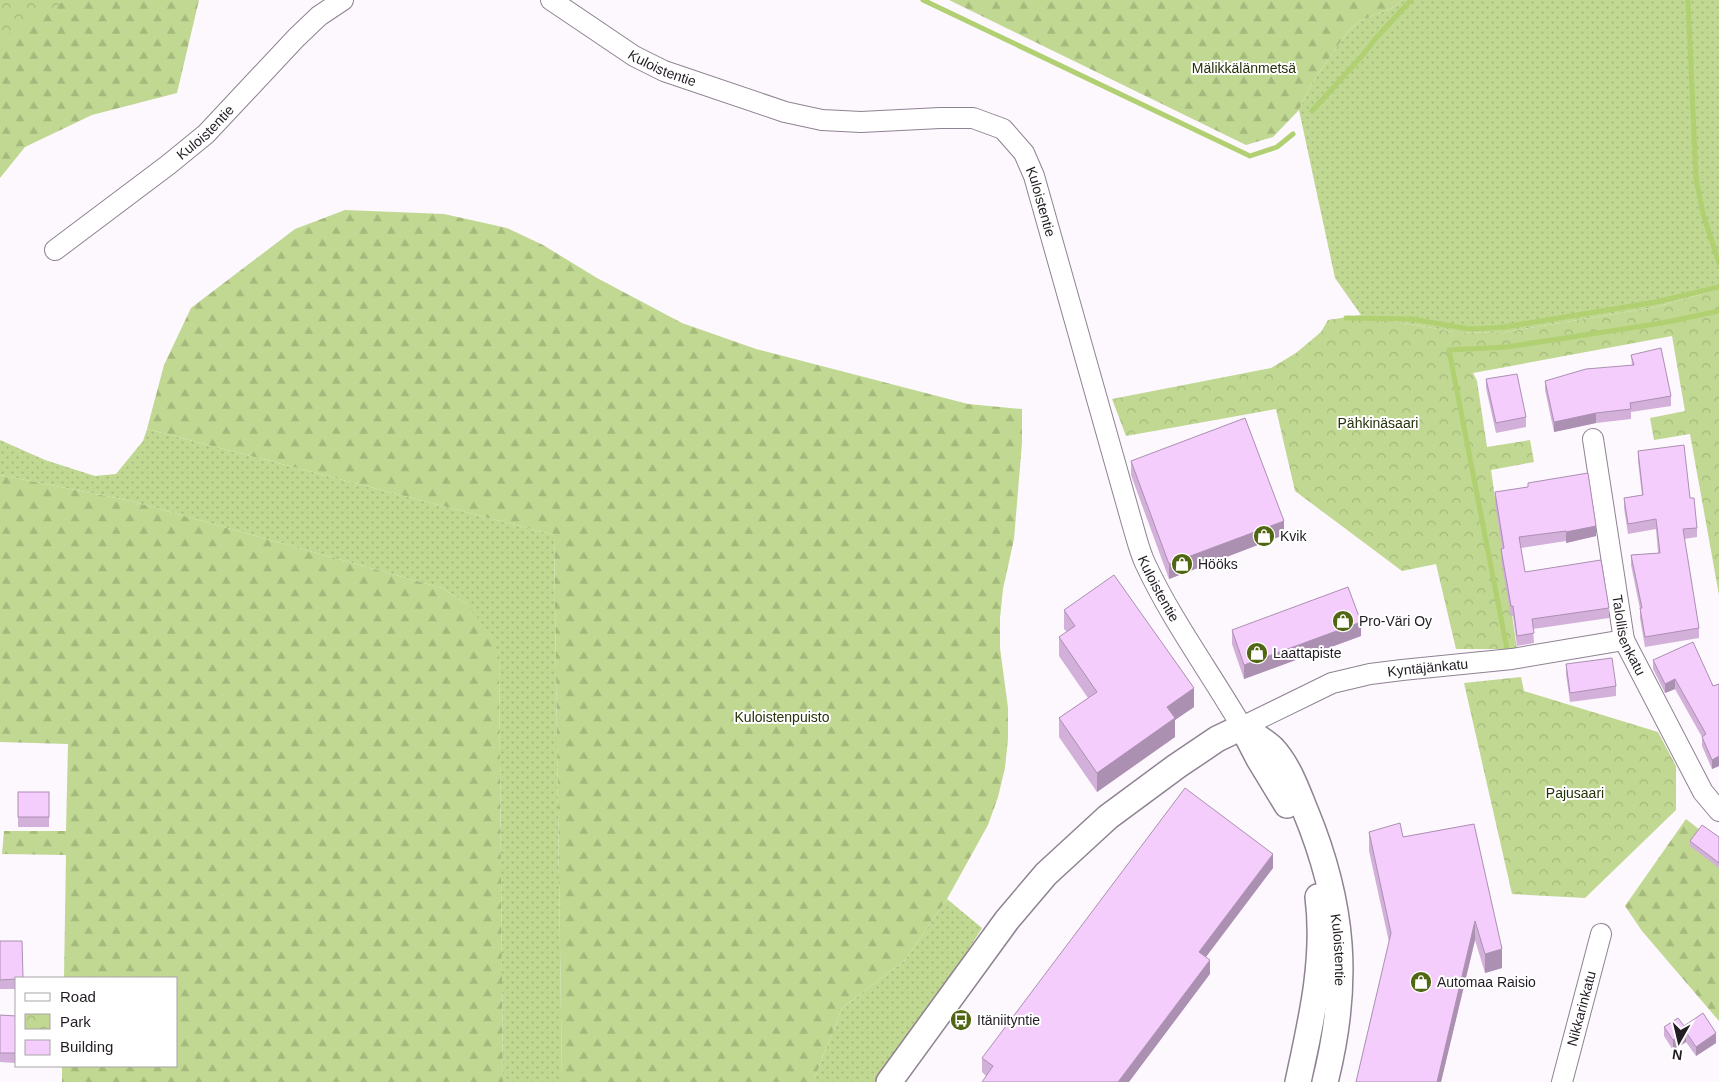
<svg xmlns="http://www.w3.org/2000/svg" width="1719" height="1082" font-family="Arial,sans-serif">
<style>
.grass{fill:url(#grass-dots)}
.forest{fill:url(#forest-firs)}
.park{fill:url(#park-crowns)}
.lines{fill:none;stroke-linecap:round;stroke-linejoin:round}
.stream{stroke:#b1d071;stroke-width:5}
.minor-casing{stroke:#8f8292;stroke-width:22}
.tertiary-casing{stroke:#8f8292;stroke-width:28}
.minor{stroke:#fff;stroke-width:20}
.tertiary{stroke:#fff;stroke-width:25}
.wall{fill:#d2b0da}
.shaded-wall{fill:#ab90b1}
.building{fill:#f4cdfd;stroke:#ab90b1}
.labels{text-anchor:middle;stroke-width:4;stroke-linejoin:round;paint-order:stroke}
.street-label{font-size:14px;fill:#221c23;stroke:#fff}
.park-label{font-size:14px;fill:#263209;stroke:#fff}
.poi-label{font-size:14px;fill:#221c23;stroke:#fff;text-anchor:start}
</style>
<defs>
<pattern id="grass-dots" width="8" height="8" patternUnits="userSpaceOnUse" patternTransform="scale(1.25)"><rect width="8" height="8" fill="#c0d891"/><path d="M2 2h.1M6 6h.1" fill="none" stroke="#a5b97d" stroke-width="1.8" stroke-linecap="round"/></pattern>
<pattern id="forest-firs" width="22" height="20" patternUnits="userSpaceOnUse" patternTransform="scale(1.25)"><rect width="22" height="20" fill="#c0d891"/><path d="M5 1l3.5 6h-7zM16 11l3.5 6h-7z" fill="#a5b97d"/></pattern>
<pattern id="park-crowns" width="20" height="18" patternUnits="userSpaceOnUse" patternTransform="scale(1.25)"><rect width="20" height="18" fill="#c0d891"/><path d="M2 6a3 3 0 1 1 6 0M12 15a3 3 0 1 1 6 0" fill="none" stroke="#a5b97d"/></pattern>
</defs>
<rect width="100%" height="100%" fill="#fdf7fe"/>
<!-- grass -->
<g class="grass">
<polygon points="1403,0 1719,0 1719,289 1656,307 1500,333 1454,332 1361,315 1335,278 1299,110 1312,83 1346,34 1359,21 1392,8"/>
<polygon points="147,429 554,535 562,1082 503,1082 499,654 467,604 442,588 131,501 0,475 0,440 45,460 95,476 116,474 143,441"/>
<path d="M 947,899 L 982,928 C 949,981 914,1033 875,1082 L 813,1082 L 842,1008 L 905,960 Z"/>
</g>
<!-- forest -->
<g class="forest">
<polygon points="0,0 199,0 177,93 92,115 25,147 0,178"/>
<polygon points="949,0 1403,0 1392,8 1359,21 1346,34 1312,83 1299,110 1273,137 1246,145"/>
<polygon points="345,210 444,214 507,228 543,245 597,278 682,323 756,349 968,404 1022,409 1022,443 1014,539 1003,589 1000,618 1000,648 1008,708 1008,738 1005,768 998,797 988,825 947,899 905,960 842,1008 813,1082 562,1082 554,535 147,429 164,365 191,308 295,229"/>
<polygon points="0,475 131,501 442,588 467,604 490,634 499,654 503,1082 62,1082 62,1066 176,1066 176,978 64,978 66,855 2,854 4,831 66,831 68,744 0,742"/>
<polygon points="1686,819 1719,845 1719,1021 1642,931 1625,906"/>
</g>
<!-- park -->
<g class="park">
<polygon points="0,0 66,0 0,39"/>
<polygon points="1719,289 1719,595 1690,434 1654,440 1650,418 1685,411 1672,336 1473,373 1477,381 1487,447 1530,440 1534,462 1491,470 1517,649 1456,649 1436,564 1402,571 1295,491 1276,409 1126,436 1112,399 1271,368 1296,353 1321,332 1328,320 1361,315 1454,332 1500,333 1656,307"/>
<polygon points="1521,677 1524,691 1658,732 1676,766 1676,810 1585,898 1512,894 1464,683"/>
</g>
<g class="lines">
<!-- stream -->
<g class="stream">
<polyline points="923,0 1250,156 1277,147 1293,134"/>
<polyline points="1688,0 1696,178 1703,214 1719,263"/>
<polyline points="1312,111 1362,56 1377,37 1411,0"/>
<polyline points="1346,318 1411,319 1470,329 1504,327 1656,302 1719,287"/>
<polyline points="1507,649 1449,350 1507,347 1662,323 1719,311"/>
</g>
<!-- minor casing -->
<g class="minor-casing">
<g id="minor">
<path id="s1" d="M 551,0 L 634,56 L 664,71 L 785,112 L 822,120 L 861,122 L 940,118 L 973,118 L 1003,129 L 1024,153 L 1034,176 L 1132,523 C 1136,536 1139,550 1145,563 C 1172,621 1210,672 1242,727 L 1332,683 L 1370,674 L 1402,670 L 1512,659 L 1624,640"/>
<path id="s2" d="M 55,250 L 168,165 L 206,134 L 296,38 L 319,16 L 343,0"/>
<path id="s3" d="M 1593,439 L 1624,640 L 1703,792 L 1719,811"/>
<path id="s4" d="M 1562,1082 L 1601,934"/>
</g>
</g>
<!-- tertiary casing -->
<g class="tertiary-casing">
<g id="tertiary">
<path id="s5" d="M 1242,727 C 1252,734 1265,741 1273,749 C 1288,765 1297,790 1305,810 C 1344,904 1350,983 1325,1082"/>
<polyline points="1245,732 1259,759 1287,805"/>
<polyline points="889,1082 1007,920 1046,874 1108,817 1177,766 1217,739 1242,727"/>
<path d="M 1298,1082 C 1311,1022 1326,959 1318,897"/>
</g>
</g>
<!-- minor -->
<use href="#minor" class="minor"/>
<!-- tertiary -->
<use href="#tertiary" class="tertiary"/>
</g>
<!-- wall -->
<g class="wall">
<polygon points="1631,355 1671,396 1671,406 1631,412 1631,419 1596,423 1554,432 1545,390 1545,381 1632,365"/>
<polygon points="1486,379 1526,417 1526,427 1496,433 1486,388"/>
<polygon points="1638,451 1690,498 1697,528 1697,537 1684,539 1699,628 1699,638 1645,647 1640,618 1640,609 1631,565 1631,555 1658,553 1656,529 1628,534 1624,508 1624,498 1642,495 1638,461"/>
<polygon points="1131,461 1284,535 1169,579 1131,475"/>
<polygon points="1528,483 1596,536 1566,543 1566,541 1521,548 1525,572 1609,608 1609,618 1533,629 1534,643 1517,646 1513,616 1511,617 1501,559 1501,549 1502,548 1495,502 1495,492 1528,487"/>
<polygon points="1064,610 1194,707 1175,720 1175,737 1097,792 1059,737 1059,718 1088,698 1059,656 1059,637 1067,632 1064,629"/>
<polygon points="1232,630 1361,636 1244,679 1232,644"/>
<polygon points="1653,660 1713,686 1719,684 1719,766 1712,769 1702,746 1702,737 1675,689 1665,693 1653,669"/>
<polygon points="1566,664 1616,686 1616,696 1570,702 1566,674"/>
<rect x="18" y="792" width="31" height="35"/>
<polygon points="1474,824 1502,968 1485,973 1475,940 1441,1082 1356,1082 1389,942 1369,851 1369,832 1403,837"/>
<polygon points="1719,837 1719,868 1690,846 1690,841"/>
<polygon points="1273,868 1206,957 1210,974 986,1076 982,1072 982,1058"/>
<polygon points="0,941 16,978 16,989 0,989"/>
<polygon points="0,1015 16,1016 16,1063 0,1062"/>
<polygon points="1684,1026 1716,1043 1696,1056 1686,1042 1673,1050 1664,1036 1664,1027"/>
</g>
<!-- shaded-wall -->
<g class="shaded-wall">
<polygon points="1596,413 1596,423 1554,432 1554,422"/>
<polygon points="1284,521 1284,535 1169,579 1169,564"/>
<polygon points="1596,526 1596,536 1566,543 1566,532"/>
<polygon points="1361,622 1361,636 1244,679 1244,665"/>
<polygon points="1675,679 1675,689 1665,693 1665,684"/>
<polygon points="1194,688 1194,707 1175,720 1175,737 1097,792 1097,773 1167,707"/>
<polygon points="1719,756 1719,766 1712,769 1712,760"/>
<polygon points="1273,854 1273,868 1199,966 1199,952"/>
<polygon points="1475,921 1475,940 1441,1082 1437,1082"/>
<polygon points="1502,949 1502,968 1485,973 1485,954"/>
<polygon points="1210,960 1210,974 1129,1082 1118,1082"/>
<polygon points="1686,1032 1686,1042 1673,1050 1673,1040"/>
<polygon points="1716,1033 1716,1043 1696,1056 1696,1047"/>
</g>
<!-- building -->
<g class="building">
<polygon points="1661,348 1671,396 1630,403 1631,409 1596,413 1554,422 1545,381 1586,369 1634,365 1631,355"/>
<polygon points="1517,374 1526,417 1496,423 1486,379"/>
<polygon points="1245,418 1284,521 1169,564 1131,461"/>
<polygon points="1684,445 1690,498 1694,498 1697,528 1683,529 1699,628 1645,637 1640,608 1642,608 1631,555 1660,553 1656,519 1628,524 1624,498 1643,495 1638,451"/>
<polygon points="1588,473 1596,526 1566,532 1566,531 1519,537 1525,572 1601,560 1609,608 1532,619 1534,633 1517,636 1513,606 1511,606 1501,549 1504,548 1495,492 1528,487 1528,483"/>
<polygon points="1114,575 1194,688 1167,707 1175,718 1097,773 1059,718 1097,692 1059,637 1075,626 1064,610"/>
<polygon points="1348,587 1361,622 1244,665 1232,630"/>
<polygon points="1693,642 1713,686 1719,684 1719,756 1712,760 1702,737 1706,734 1675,679 1665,684 1653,660"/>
<polygon points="1612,658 1616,686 1570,693 1566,664"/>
<polygon points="1185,788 1273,854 1199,952 1210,960 1118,1082 982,1082 993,1066 982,1058"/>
<rect x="18" y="792" width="31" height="25"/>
<polygon points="1400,823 1403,837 1474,824 1502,949 1485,954 1475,921 1437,1082 1356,1082 1391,933 1369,832"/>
<polygon points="1702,825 1719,837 1719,863 1690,841"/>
<polygon points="0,941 22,941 23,978 16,978 16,979 0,980"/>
<polygon points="1703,1013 1716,1033 1696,1047 1686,1032 1673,1040 1664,1027 1678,1018 1684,1026"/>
<polygon points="0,1015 16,1016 16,1053 0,1053"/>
</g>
<!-- icons -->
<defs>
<g id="shop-disc" transform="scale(1.125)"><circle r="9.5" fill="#506613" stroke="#fff"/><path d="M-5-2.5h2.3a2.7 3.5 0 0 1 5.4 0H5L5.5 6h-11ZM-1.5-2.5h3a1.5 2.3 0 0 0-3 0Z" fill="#fff"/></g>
<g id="bus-disc" transform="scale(1.125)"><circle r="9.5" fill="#506613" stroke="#fff"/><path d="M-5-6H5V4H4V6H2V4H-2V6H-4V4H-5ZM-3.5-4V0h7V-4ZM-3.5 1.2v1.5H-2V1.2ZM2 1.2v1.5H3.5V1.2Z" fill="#fff"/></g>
</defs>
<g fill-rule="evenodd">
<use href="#shop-disc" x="1264" y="536"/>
<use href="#shop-disc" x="1182" y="564"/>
<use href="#shop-disc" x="1343" y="621"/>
<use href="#shop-disc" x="1257" y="653"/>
<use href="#shop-disc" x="1421" y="982"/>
<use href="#bus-disc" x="961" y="1020"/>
</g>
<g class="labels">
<!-- street labels -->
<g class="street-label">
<text dy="5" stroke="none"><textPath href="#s1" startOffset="131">Kuloistentie</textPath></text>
<text dy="5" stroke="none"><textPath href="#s2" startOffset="191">Kuloistentie</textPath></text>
<text dy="5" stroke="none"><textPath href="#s1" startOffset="566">Kuloistentie</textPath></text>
<text dy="5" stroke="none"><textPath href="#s1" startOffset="971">Kuloistentie</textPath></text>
<text dy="5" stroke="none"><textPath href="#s3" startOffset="200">Talollisenkatu</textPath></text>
<text dy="5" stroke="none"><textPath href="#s1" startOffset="1330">Kyntäjänkatu</textPath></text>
<text dy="5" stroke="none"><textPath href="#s5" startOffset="252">Kuloistentie</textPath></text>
<text dy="5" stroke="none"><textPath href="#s4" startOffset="76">Nikkarinkatu</textPath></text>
</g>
<!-- park labels -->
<g class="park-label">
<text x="1244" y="73">Mälikkälänmetsä</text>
<text x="1378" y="428">Pähkinäsaari</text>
<text x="782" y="722">Kuloistenpuisto</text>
<text x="1575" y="798">Pajusaari</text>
</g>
<!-- poi labels -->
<g class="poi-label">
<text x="1280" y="541">Kvik</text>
<text x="1198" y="569">Hööks</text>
<text x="1359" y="626">Pro-Väri Oy</text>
<text x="1273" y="658">Laattapiste</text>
<text x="1437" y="987">Automaa Raisio</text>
<text x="977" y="1025">Itäniityntie</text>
</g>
</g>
<!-- legend -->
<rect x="15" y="977" width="162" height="90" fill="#ffffff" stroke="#a7a4a7"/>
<rect x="25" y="993" width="25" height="8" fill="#ffffff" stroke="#a7a4a7"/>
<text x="60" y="1002" font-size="15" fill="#221c23">Road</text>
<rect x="25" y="1014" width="25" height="15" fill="url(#park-crowns)" stroke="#a7a4a7"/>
<text x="60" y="1027" font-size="15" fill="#221c23">Park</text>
<rect x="25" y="1040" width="25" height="15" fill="#f4cdfd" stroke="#a7a4a7"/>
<text x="60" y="1052" font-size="15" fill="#221c23">Building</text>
<!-- north arrow -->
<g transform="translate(1679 1042) rotate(188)" stroke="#ffffff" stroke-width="4" paint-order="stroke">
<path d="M0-4L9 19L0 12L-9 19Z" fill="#221c23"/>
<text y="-8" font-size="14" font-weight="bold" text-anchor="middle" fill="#221c23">N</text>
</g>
</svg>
